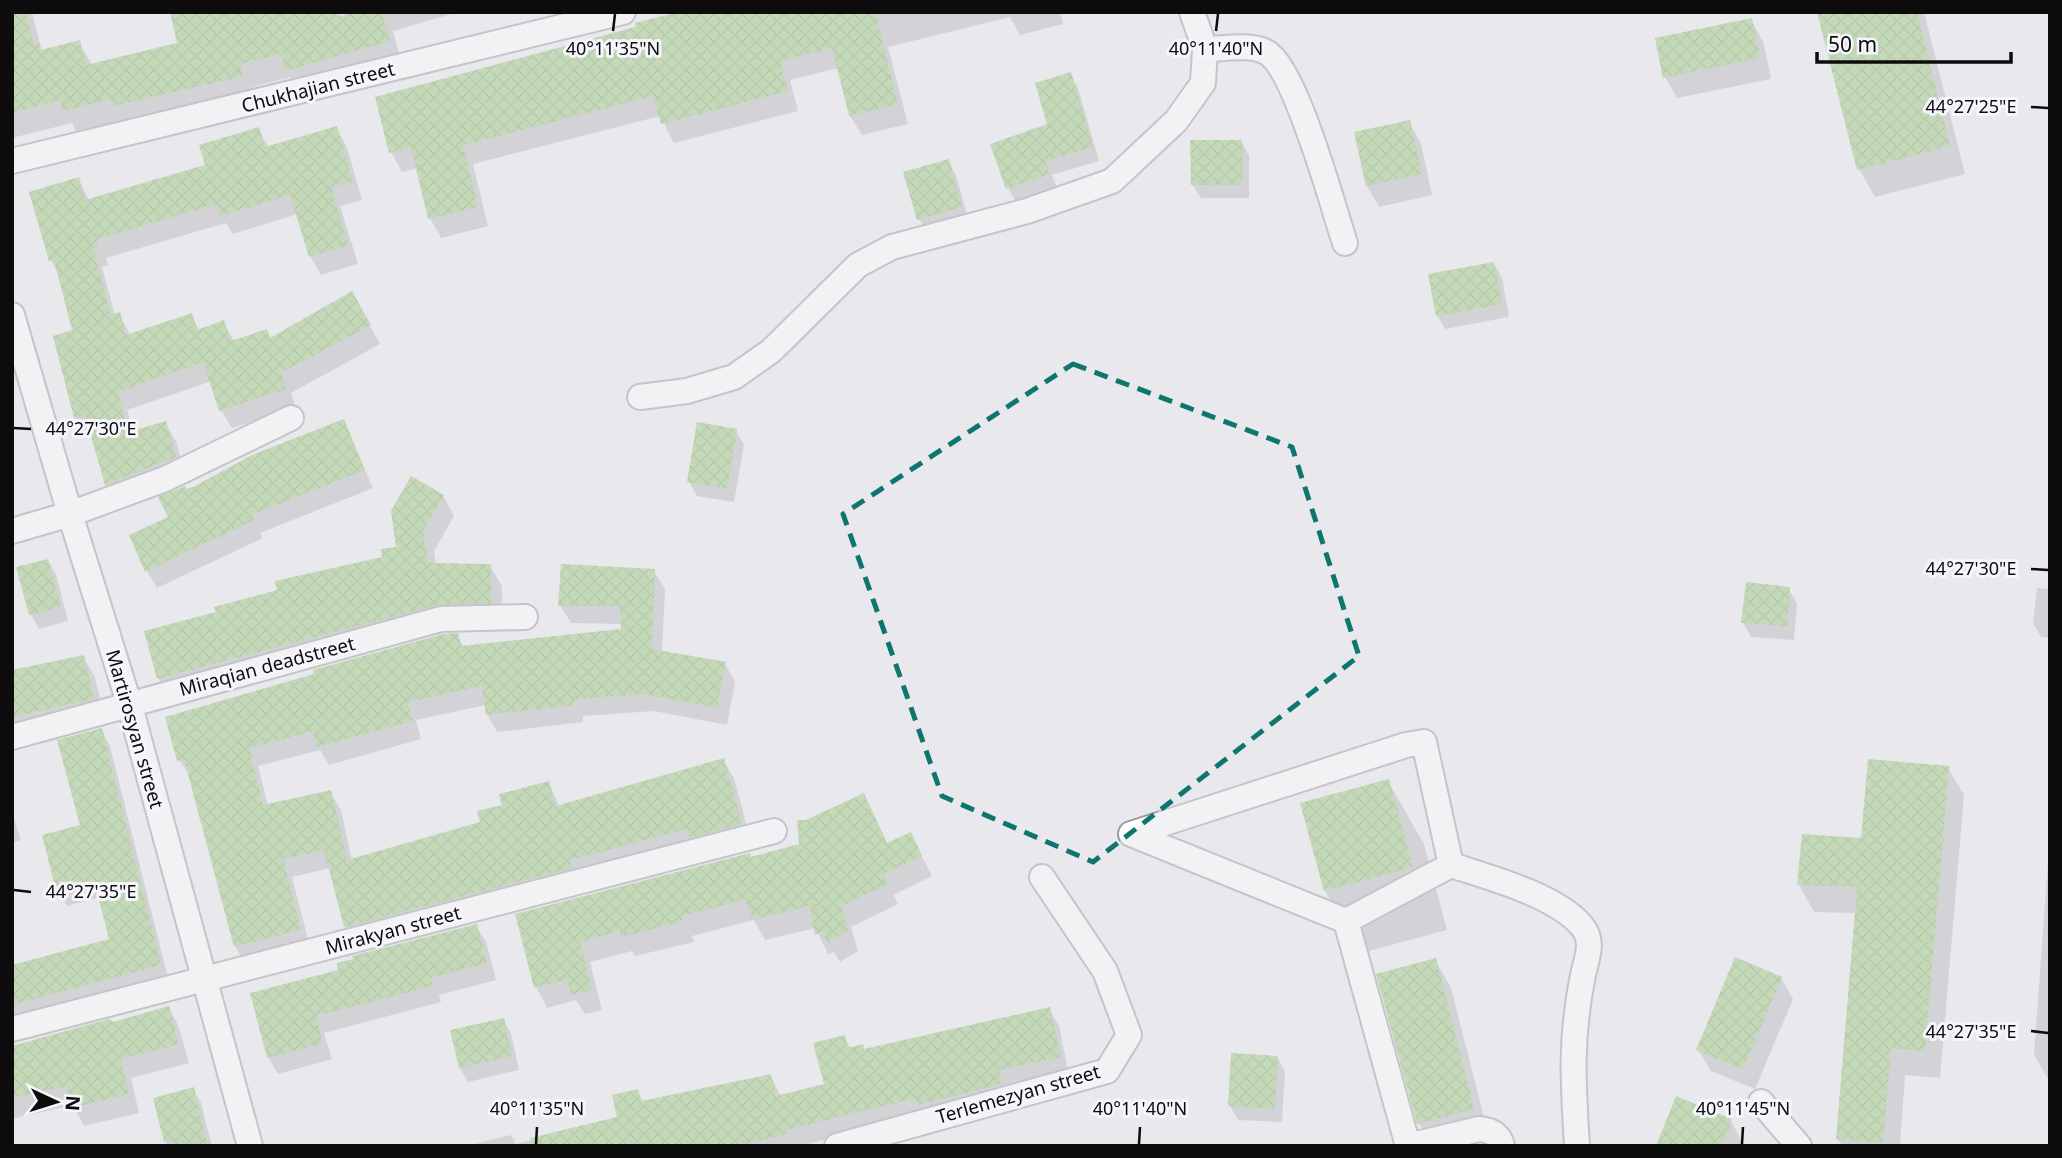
<svg xmlns="http://www.w3.org/2000/svg" width="2062" height="1158" font-family="'Noto Sans',sans-serif">
<style>
.shadow{fill:#0003}
.building{fill:url(#building-cross-hatch)}
.lines{fill:none;stroke-linecap:round;stroke-linejoin:round}
.minor-casing{stroke:#999a9e;stroke-width:28}
.minor{stroke:#fff;stroke-width:24}
.marked{fill:none;stroke:#0f766e;stroke-width:5;stroke-dasharray:14 9;stroke-linejoin:round}
.ticks{fill:none;stroke:#0c0c0d;stroke-width:2.5}
.labels{text-anchor:middle;stroke-width:6;stroke-linejoin:round;paint-order:stroke}
.street-label{font-size:19px;fill:#0c0c0d;stroke:#f5f5fb}
.ticks-label{font-size:18px;text-anchor:middle;fill:#0c0c0d;stroke:#f5f5fb;stroke-width:6;stroke-linejoin:round;paint-order:stroke}
</style>
<defs>
<pattern id="building-cross-hatch" width="8" height="8" patternUnits="userSpaceOnUse" patternTransform="scale(1.75)"><rect width="8" height="8" fill="#98c876"/><path d="M0 0l8 8M0 8l8-8" fill="none" stroke="#82ab65"/></pattern>
</defs>
<rect width="100%" height="100%" fill="#e8e8ed"/>
<!-- shadow -->
<g class="shadow">
<polygon points="12,12 32,12 42,52 79,42 92,65 179,44 172,12 339,12 342,18 362,12 458,12 393,31 402,64 300,93 291,77 252,87 255,99 77,133 72,123 12,138"/>
<polygon points="552,12 581,12 556,19"/>
<polygon points="689,12 1060,12 1063,24 1020,35 1010,17 888,47 908,124 862,135 850,116 838,68 790,80 798,111 674,143 660,116 473,164 488,226 441,238 430,218 418,168 402,172 391,152 377,98"/>
<polygon points="1819,12 1924,12 1965,174 1875,197 1859,169"/>
<polygon points="1751,20 1763,41 1771,79 1677,98 1665,77"/>
<polygon points="1070,74 1078,88 1099,161 1052,175 1057,188 1016,202 1008,188 1049,125"/>
<polygon points="1409,122 1421,143 1432,195 1379,207 1367,186"/>
<polygon points="336,128 347,147 362,200 340,206 358,264 321,275 310,256 298,214 233,234 226,223 106,258 108,265 102,267 115,315 119,314 131,336 191,315 200,331 224,323 234,341 266,332 271,339 352,293 380,344 291,393 296,408 232,428 221,410 212,381 127,410 133,432 165,423 176,441 186,476 118,503 107,484 93,435 86,436 75,418 55,337 74,332 59,275 51,260 78,179 89,200 207,166 258,129 269,148"/>
<polygon points="1241,141 1249,155 1249,198 1201,198 1192,184"/>
<polygon points="948,161 956,175 969,221 927,233 919,219"/>
<polygon points="1494,264 1502,278 1509,317 1445,329 1437,315"/>
<polygon points="343,421 373,488 260,533 263,538 157,588 147,571 186,491"/>
<polygon points="736,431 744,445 734,502 697,496 689,482"/>
<polygon points="443,496 454,516 434,551 436,565 490,566 502,586 502,622 449,624 170,698 158,678 218,613 384,558 398,548"/>
<polygon points="48,561 56,574 68,621 39,629 31,615 18,568"/>
<polygon points="654,571 665,589 662,652 725,664 735,682 727,725 654,711 583,716 583,722 497,732 487,714 486,705 416,720 421,739 329,765 320,750 258,766 268,806 330,792 341,810 352,861 482,824 504,806 548,783 560,807 723,760 734,778 751,842 356,944 346,927 330,868 292,877 310,947 245,964 235,946 191,777 179,760 457,635 464,648 623,630 622,624 571,623 560,605"/>
<polygon points="2037,588 2050,589 2050,638 2041,637 2033,623"/>
<polygon points="1788,589 1797,603 1794,640 1751,637 1743,623"/>
<polygon points="83,657 95,677 105,720 12,740 12,671"/>
<polygon points="101,730 110,746 169,982 12,1023 12,966 111,940 100,897 67,906 58,889 82,826"/>
<polygon points="1948,768 1964,795 1940,1078 1905,1075 1900,1146 1842,1146 1837,1138 1857,913 1814,912 1799,885 1863,840"/>
<polygon points="1388,781 1424,844 1447,930 1361,953 1325,891 1302,804"/>
<polygon points="863,795 888,844 910,834 932,876 893,895 898,904 851,927 858,951 840,962 834,952 828,954 816,928 765,940 754,920 692,936 694,942 635,956 632,951 590,962 602,1010 585,1014 576,1000 547,1008 536,987 517,915 801,845 807,822"/>
<polygon points="12,813 21,840 12,843"/>
<polygon points="2050,834 2050,1082 2034,1055"/>
<polygon points="476,926 486,942 496,980 439,995 441,1002 324,1033 332,1059 278,1074 268,1057 340,971"/>
<polygon points="1435,960 1451,988 1489,1137 1432,1146 1419,1123"/>
<polygon points="1781,978 1793,999 1755,1089 1711,1071 1698,1050"/>
<polygon points="169,1008 179,1027 189,1063 131,1078 139,1113 84,1126 73,1105 12,1119 12,1048"/>
<polygon points="1049,1009 1059,1026 1069,1075 800,1146 474,1144 511,1135 516,1144 619,1118 637,1091 644,1103 770,1076 781,1096 826,1085 844,1037 851,1049 865,1051"/>
<polygon points="503,1020 511,1033 519,1070 468,1082 460,1068"/>
<polygon points="1277,1057 1285,1071 1282,1122 1238,1120 1230,1106"/>
<polygon points="193,1089 201,1103 212,1146 167,1146 155,1099"/>
<polygon points="1730,1120 1745,1146 1658,1146"/>
</g>
<!-- building -->
<g class="building">
<polygon points="12,12 26,12 34,46 40,44 41,50 80,40 86,65 177,43 170,12 336,12 337,17 356,12 382,12 390,41 285,71 281,54 240,64 243,76 113,106 111,99 63,111 60,100 12,113"/>
<polygon points="678,12 875,12 898,104 849,116 832,48 780,61 788,91 661,124 653,96 463,145 478,207 428,219 411,147 389,153 375,97 636,27 635,23"/>
<polygon points="1817,12 1917,12 1950,146 1857,170"/>
<polygon points="1752,18 1760,58 1663,78 1655,38"/>
<polygon points="1071,72 1093,147 1045,161 1050,174 1006,189 990,144 1047,124 1035,83"/>
<polygon points="1410,120 1422,174 1366,186 1354,132"/>
<polygon points="337,126 353,181 331,187 348,245 309,257 290,195 220,216 217,204 97,239 99,246 93,248 111,315 120,312 126,335 192,313 197,330 224,320 231,341 267,329 270,338 352,291 371,325 281,373 286,389 219,411 203,362 118,392 128,432 166,421 176,457 105,485 85,415 74,418 53,336 72,330 54,260 49,261 29,192 79,177 85,200 205,165 199,145 259,127 265,147"/>
<polygon points="1190,140 1242,140 1242,185 1191,185"/>
<polygon points="949,159 962,207 917,220 903,172"/>
<polygon points="1494,262 1502,304 1436,316 1428,274"/>
<polygon points="344,419 365,470 251,515 254,520 145,572 129,535 168,517 158,497 185,486 186,489 193,487 252,455"/>
<polygon points="697,422 737,429 727,489 687,482"/>
<polygon points="411,476 444,495 423,531 428,563 491,564 491,603 437,605 157,679 144,631 216,612 214,607 277,590 275,581 382,557 381,549 396,547 391,511"/>
<polygon points="48,559 61,607 29,615 16,567"/>
<polygon points="561,564 655,569 652,649 726,662 717,708 643,694 574,699 574,705 486,715 482,686 407,702 413,721 317,747 313,731 249,748 263,805 331,790 347,860 480,822 477,811 502,805 499,794 549,781 556,806 724,758 742,824 689,838 686,829 570,860 572,868 344,927 324,850 283,859 301,929 234,947 184,759 177,761 165,717 314,674 313,670 443,634 458,633 461,646 621,629 620,606 558,606"/>
<polygon points="1746,582 1790,587 1787,626 1741,623"/>
<polygon points="84,655 94,699 12,717 12,670"/>
<polygon points="102,728 161,965 12,1005 12,965 109,939 94,880 56,890 42,835 80,825 57,740"/>
<polygon points="1868,759 1949,766 1925,1051 1891,1048 1883,1143 1836,1139 1857,887 1797,885 1802,834 1861,838"/>
<polygon points="1389,779 1413,867 1324,891 1300,803"/>
<polygon points="864,793 887,843 911,832 922,856 883,874 888,884 841,906 848,930 827,943 823,931 815,935 810,906 752,920 746,899 682,916 683,921 621,937 620,931 580,942 592,990 571,995 567,979 534,988 515,914 750,853 751,857 799,844 797,820 806,820"/>
<polygon points="477,924 487,963 431,978 433,986 316,1016 323,1043 267,1058 250,993 338,970 337,963 353,959 352,956"/>
<polygon points="1735,957 1782,977 1743,1069 1696,1050"/>
<polygon points="1436,958 1474,1109 1417,1124 1376,974"/>
<polygon points="169,1006 179,1044 121,1059 129,1094 72,1108 67,1086 12,1098 12,1046 109,1019 113,1022"/>
<polygon points="1050,1007 1061,1057 999,1070 1002,1084 917,1105 915,1098 785,1130 786,1134 737,1146 531,1146 530,1138 617,1117 612,1095 638,1089 641,1101 771,1074 776,1096 824,1084 813,1043 845,1035 848,1048 863,1044 864,1049"/>
<polygon points="504,1018 512,1056 459,1068 450,1030"/>
<polygon points="1231,1053 1278,1056 1275,1109 1228,1106"/>
<polygon points="194,1087 208,1146 174,1146 173,1140 164,1142 153,1098"/>
<polygon points="1676,1096 1732,1119 1721,1146 1656,1146"/>
</g>
<g class="lines">
<!-- minor casing -->
<g class="minor-casing">
<g id="minor">
<path d="M 1192,12 L 1205,49 C 1223,49 1247,44 1264,51 C 1295,63 1333,208 1345,243"/>
<polyline points="12,161 623,12"/>
<polyline points="12,315 70,514 129,703 250,1146"/>
<polyline points="640,397 687,391 734,377 771,351 858,265 892,247 1027,211 1112,181 1176,121 1203,83 1205,49"/>
<polyline points="12,531 70,514 165,479 291,418"/>
<polyline points="12,737 441,619 525,617"/>
<polyline points="1346,921 1131,834 1406,745 1424,742 1451,865"/>
<polyline points="12,1029 774,831"/>
<polyline points="1761,1102 1799,1146"/>
<polyline points="837,1146 1107,1071 1129,1035 1105,971 1042,877"/>
<path d="M 1502,1146 C 1499,1133 1490,1130 1479,1129 L 1408,1146 L 1346,921 L 1451,865 C 1488,877 1555,895 1581,925 C 1595,941 1587,957 1583,975 C 1570,1039 1573,1082 1577,1146"/>
</g>
</g>
<!-- minor -->
<use href="#minor" class="minor"/>
</g>
<!-- marked area -->
<path d="M0 0H2062V1158H0ZM 1073,364 L 1292,447 L 1359,656 L 1093,862 L 942,796 L 843,514 Z" fill="#e8e8ed" fill-opacity=".55" fill-rule="evenodd"/>
<path class="marked" d="M 1073,364 L 1292,447 L 1359,656 L 1093,862 L 942,796 L 843,514 Z"/>
<!-- ticks -->
<path class="ticks" d="M 613,31 L 615,14M 1216,31 L 1218,14M 2031,107 L 2048,108M 14,428 L 31,429M 2031,569 L 2048,570M 14,890 L 31,892M 2031,1031 L 2048,1033M 536,1144 L 537,1127M 1139,1144 L 1140,1127M 1742,1144 L 1743,1127"/>
<g class="labels">
<!-- street labels -->
<g class="street-label">
<text transform="translate(318 87) rotate(-14)" y="7">Chukhajian street</text>
<text transform="translate(267 666) rotate(-15)" y="7">Miraqian deadstreet</text>
<text transform="translate(135 729) rotate(74)" y="7">Martirosyan street</text>
<text transform="translate(393 930) rotate(-15)" y="7">Mirakyan street</text>
<text transform="translate(1018 1094) rotate(-16)" y="7">Terlemezyan street</text>
</g>
</g>
<g class="ticks-label">
<text x="613" y="55">40°11'35"N</text>
<text x="1216" y="55">40°11'40"N</text>
<text x="1971" y="113">44°27'25"E</text>
<text x="91" y="435">44°27'30"E</text>
<text x="1971" y="575">44°27'30"E</text>
<text x="91" y="898">44°27'35"E</text>
<text x="1971" y="1038">44°27'35"E</text>
<text x="537" y="1115">40°11'35"N</text>
<text x="1140" y="1115">40°11'40"N</text>
<text x="1743" y="1115">40°11'45"N</text>
</g>
<!-- border -->
<rect width="2062" height="1158" fill="none" stroke="#0c0c0d" stroke-width="28"/>
<!-- north arrow -->
<g transform="translate(56 1102) rotate(94)" stroke="#f5f5fb" stroke-width="5" paint-order="stroke">
<path d="M0-5L12 26L0 18L-12 26Z" fill="#0c0c0d"/>
<text y="-10" font-size="19" font-weight="bold" text-anchor="middle" fill="#0c0c0d">N</text>
</g>
<!-- scale -->
<path d="M1817 52v10h194v-10" fill="none" stroke="#0c0c0d" stroke-width="3.5"/>
<text x="1828" y="52" font-size="21" fill="#0c0c0d" stroke="#f5f5fb" stroke-width="5" paint-order="stroke">50 m</text>
</svg>
